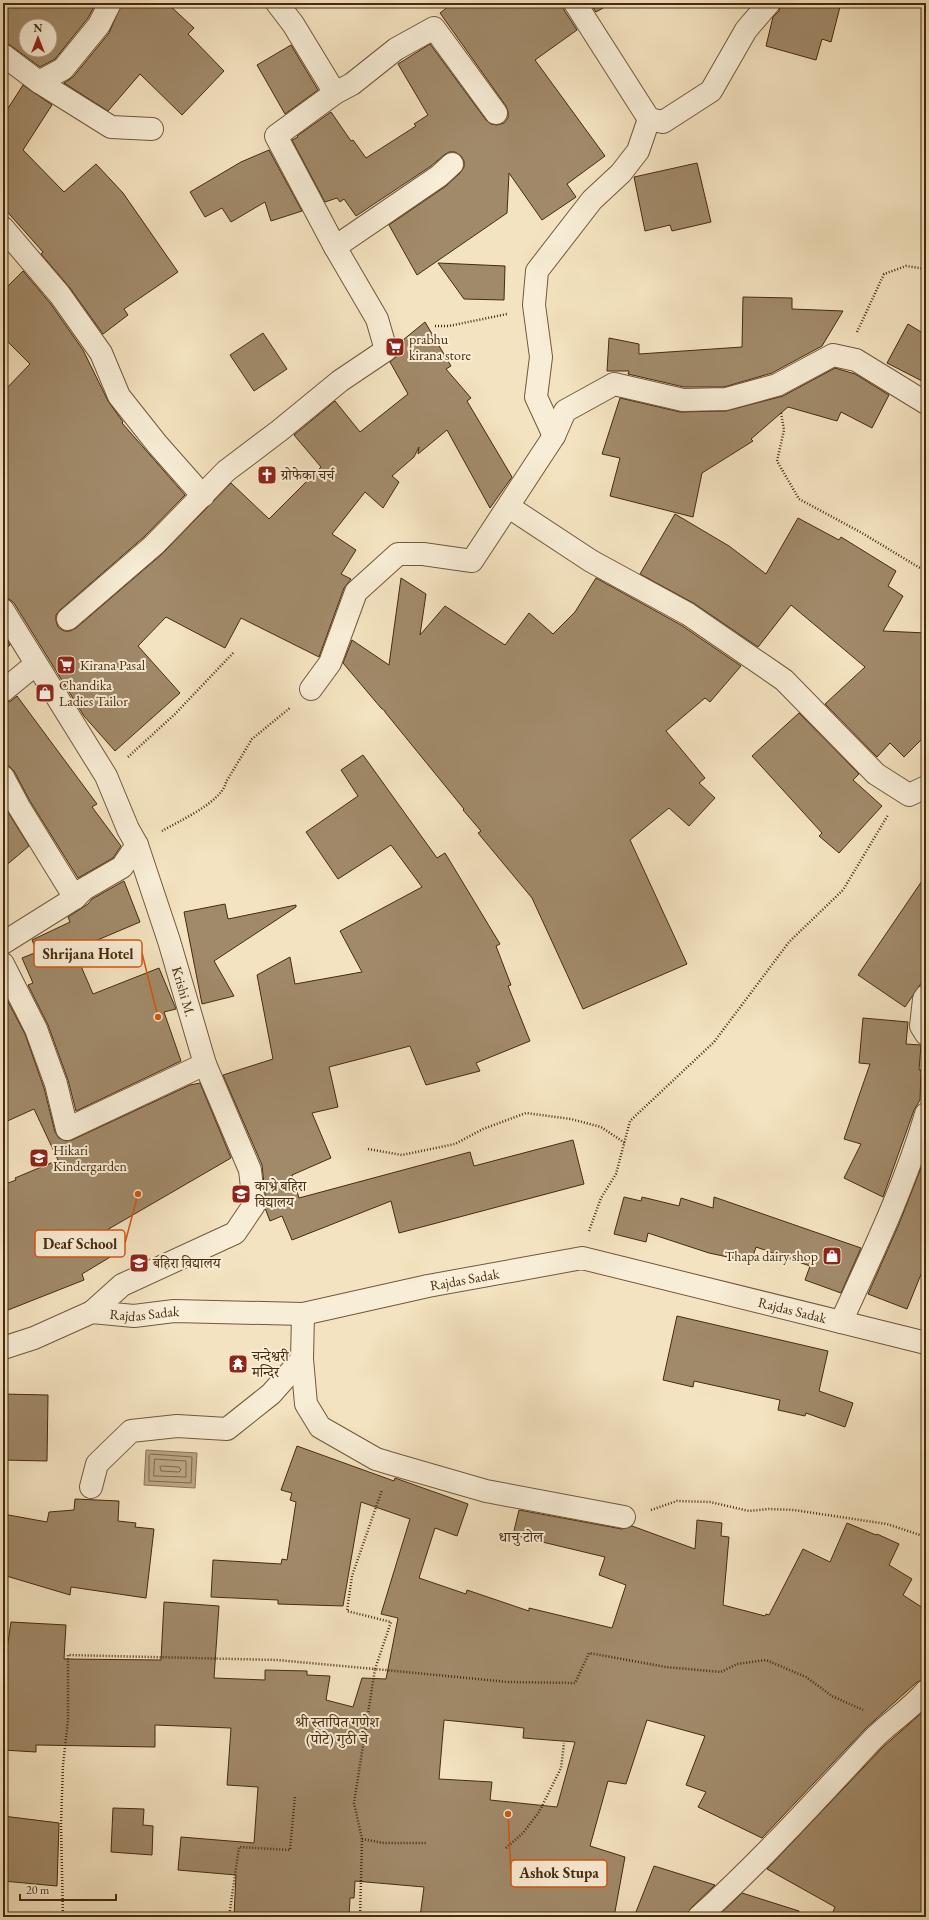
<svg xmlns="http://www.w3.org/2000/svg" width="929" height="1920" font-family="'EB Garamond','Noto Serif Devanagari',serif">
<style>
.water{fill:#b9a483;stroke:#8b7354}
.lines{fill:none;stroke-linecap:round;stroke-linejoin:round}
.shore{stroke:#806748;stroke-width:1}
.building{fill:#a18a6a;stroke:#472a0d;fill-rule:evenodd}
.minor-casing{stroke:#72583a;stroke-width:24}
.path{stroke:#472a0d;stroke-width:2.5;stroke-dasharray:1 2;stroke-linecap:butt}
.minor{stroke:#f8edd6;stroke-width:22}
.labels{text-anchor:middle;stroke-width:4;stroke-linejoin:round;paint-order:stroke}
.poi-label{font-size:14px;fill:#472a0d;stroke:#f8edd6;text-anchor:start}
.street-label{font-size:14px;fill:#472a0d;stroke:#f8edd6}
.neighbourhood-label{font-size:15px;fill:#472a0d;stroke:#f8edd6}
.leader{fill:none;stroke:#d8540c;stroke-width:1.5}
.callout-dot{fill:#d8540c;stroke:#f8edd6;stroke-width:1.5}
.callout{fill:#f8edd6;stroke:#d8540c;stroke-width:1.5}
.callout-label{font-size:15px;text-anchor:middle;font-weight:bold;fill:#472a0d}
</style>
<rect width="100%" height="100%" fill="#f4e3c0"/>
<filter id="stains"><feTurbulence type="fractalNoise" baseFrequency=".005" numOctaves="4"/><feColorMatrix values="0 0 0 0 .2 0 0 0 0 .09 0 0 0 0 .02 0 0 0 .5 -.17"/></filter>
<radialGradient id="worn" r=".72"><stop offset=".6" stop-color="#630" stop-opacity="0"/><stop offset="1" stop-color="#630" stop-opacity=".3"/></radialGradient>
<!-- water -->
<polygon class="water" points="146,1450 197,1453 195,1488 144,1485"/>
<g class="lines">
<!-- shore -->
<g class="shore">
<polygon points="151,1454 192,1457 191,1483 149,1481 149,1456"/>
<polygon points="155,1459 186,1461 186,1477 154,1476"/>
<polygon points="162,1466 179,1467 181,1470 179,1472 161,1471 160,1467"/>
</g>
</g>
<!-- building -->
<g class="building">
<path d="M 3,3 L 96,3 L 88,18 L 55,59 L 40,67 L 10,45 L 3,43 ZM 26,26 L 50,26 L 50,50 L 26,50 Z"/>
<polygon points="122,3 167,3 194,28 188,34 224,71 182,115 140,74 108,111 64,83 73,77 109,33"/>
<polygon points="453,3 563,3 564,10 577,30 535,60 605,156 567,184 576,197 542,220 509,173 507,213 417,275 389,225 446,186 460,173 464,167 464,161 461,156 455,152 449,152 444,155 431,166 356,216 344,199 340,202 337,198 325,202 292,140 298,137 297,136 331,112 351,141 353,140 366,158 416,126 414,124 428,115 398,64 430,44 486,120 491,124 497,125 504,123 508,118 508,112 506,106 440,13"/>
<polygon points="590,3 612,3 596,12"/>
<polygon points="781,3 841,3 831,42 822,39 816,60 766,46 773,17 779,11"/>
<polygon points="291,45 318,90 285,114 257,65"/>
<polygon points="23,85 52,105 23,150 64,192 96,164 123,193 178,272 124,309 128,315 103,334 70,288 41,254 43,252 3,207 3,116"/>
<polygon points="269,150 302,211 271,221 265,202 231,222 222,208 205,217 190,192 241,162"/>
<polygon points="697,163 711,222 672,231 670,225 645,231 634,177"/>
<polygon points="438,263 505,266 504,300 464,299"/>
<polygon points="23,271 50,303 83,350 108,401 123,422 122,423 185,495 145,536 60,610 56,615 56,621 58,627 64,631 70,631 76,628 162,554 231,483 269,519 321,467 294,435 335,401 360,432 408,394 390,362 398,355 398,348 404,344 403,340 425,322 451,366 446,369 471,398 467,401 512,477 490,508 447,430 418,454 419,447 414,457 392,476 399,482 383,508 365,492 332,534 356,550 341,574 351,579 344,588 319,657 241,618 225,648 166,617 138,646 180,693 115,751 84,716 14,603 9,599 3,598 3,392 30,364 3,337 3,291"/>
<polygon points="743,297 792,298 792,309 843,311 822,346 772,373 724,387 684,387 628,374 629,371 607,371 609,338 639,344 639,354 742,347"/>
<polygon points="908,324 926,335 926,383 887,363"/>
<polygon points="263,333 287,369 254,391 230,355"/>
<polygon points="835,368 855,374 889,395 872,428 841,412 837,421 788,407 751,439 753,441 702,473 693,517 610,496 620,458 602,454 620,398 680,412 726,411 783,396"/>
<polygon points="675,514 729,546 766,574 798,518 839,540 841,537 896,571 888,586 903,596 883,631 926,633 926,735 904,757 890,743 877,757 825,704 865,667 791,605 758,647 695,604 640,574"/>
<polygon points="401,578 426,594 420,635 445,606 505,645 529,613 553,634 575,612 596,578 681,625 741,666 710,702 705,698 666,731 705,778 699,783 715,798 689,826 669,808 630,840 687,964 583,1009 532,898 478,833 481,831 463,810 464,809 385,712 385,711 381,708 343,663 352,640 389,665"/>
<polygon points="3,634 10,645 3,651"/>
<polygon points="17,696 97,804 92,807 121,846 113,858 78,878 30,801 14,771 9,766 3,765 3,703 11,701"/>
<polygon points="799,713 859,774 853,780 882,806 839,853 819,836 822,833 752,756"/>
<polygon points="363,755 437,858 445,853 500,944 496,946 511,985 508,986 530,1041 476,1063 480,1071 426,1085 410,1046 329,1067 338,1107 312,1113 331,1158 292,1175 299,1198 470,1152 474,1166 573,1140 584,1184 399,1233 391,1201 292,1240 282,1216 270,1221 265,1208 266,1204 262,1165 223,1075 273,1059 257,975 290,957 295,984 362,972 340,931 422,887 391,845 338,879 306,832 358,796 341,770"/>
<polygon points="3,804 29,846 3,868"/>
<polygon points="926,875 926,976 905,1007 858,975"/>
<polygon points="124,881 140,922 74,950 93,994 159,968 176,1009 164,1012 181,1061 76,1111 68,1080 48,1025 28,985 33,983 22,958 37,952 32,940 70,922 68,917 88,904 92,899"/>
<polygon points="225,904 228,919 296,905 296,907 214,961 234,996 202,1004 184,912"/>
<polygon points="4,994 25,1034 44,1088 55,1132 59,1138 66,1141 72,1140 190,1085 200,1083 231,1158 100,1234 112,1256 82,1274 84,1280 3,1312 3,1185 16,1180 15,1178 58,1160 34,1109 3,1123"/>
<polygon points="863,1018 908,1022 906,1044 921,1045 919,1070 921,1070 920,1100 914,1110 883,1197 844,1178 861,1144 844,1139 870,1064 859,1063"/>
<polygon points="926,1155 926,1262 907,1309 868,1294 899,1224"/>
<polygon points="624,1197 641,1201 642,1197 679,1206 681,1198 713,1208 714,1197 861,1248 841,1293 805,1280 810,1266 756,1247 751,1262 709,1253 648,1233 646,1242 614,1234"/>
<polygon points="677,1316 828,1351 819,1391 853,1403 845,1427 806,1413 805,1416 778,1410 780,1400 694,1381 693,1387 663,1380"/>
<polygon points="3,1394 48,1395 47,1461 3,1460"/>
<path d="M 297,1446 L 394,1481 L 395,1478 L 468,1504 L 457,1536 L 435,1528 L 419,1578 L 466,1594 L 467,1590 L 529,1611 L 529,1608 L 612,1628 L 626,1585 L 599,1575 L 605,1557 L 513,1535 L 519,1510 L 622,1529 L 632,1526 L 695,1549 L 697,1520 L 722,1523 L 721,1536 L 729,1537 L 723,1605 L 765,1616 L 766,1614 L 769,1615 L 803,1549 L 830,1562 L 847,1523 L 876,1535 L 877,1534 L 899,1544 L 889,1565 L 912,1579 L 903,1595 L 926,1610 L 926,1679 L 917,1682 L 865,1729 L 762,1838 L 698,1807 L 706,1792 L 686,1785 L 705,1736 L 647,1720 L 626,1784 L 608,1781 L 590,1846 L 625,1857 L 614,1917 L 420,1917 L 424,1887 L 355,1881 L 354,1898 L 350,1898 L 349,1917 L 234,1917 L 236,1875 L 178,1870 L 181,1837 L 254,1843 L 258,1787 L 227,1785 L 231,1728 L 155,1725 L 155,1747 L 36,1745 L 36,1752 L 3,1750 L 3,1676 L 11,1622 L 66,1625 L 64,1659 L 161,1660 L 164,1602 L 219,1606 L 214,1678 L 265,1680 L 265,1670 L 307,1671 L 307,1675 L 330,1676 L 326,1700 L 353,1707 L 362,1678 L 386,1679 L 398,1618 L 381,1614 L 410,1519 L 361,1502 L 343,1606 L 278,1604 L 278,1600 L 211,1597 L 213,1560 L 281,1564 L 282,1559 L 287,1560 L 296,1502 L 290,1500 L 292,1493 L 281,1490 ZM 444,1720 L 524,1728 L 523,1738 L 575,1742 L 557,1807 L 490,1800 L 492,1782 L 439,1779 Z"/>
<polygon points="75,1499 119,1501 118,1521 136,1523 135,1527 154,1529 146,1598 71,1587 70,1595 3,1575 3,1514 47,1522 49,1512 74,1510"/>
<polygon points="926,1709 926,1917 831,1917 835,1907 767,1869 883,1747"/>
<polygon points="113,1808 144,1809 143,1825 153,1826 152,1855 111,1852"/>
<polygon points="3,1816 59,1823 57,1886 3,1881"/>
<polygon points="654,1866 667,1870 715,1885 691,1908 687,1917 634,1917"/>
<polygon points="742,1893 799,1911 798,1917 717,1917"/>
</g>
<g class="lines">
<!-- minor casing -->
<g class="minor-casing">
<g id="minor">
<polyline points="277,3 293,24 335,93 352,84 396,49 434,28 496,113"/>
<polyline points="575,3 649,119 663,122 711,91 746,30 769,3"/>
<polyline points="3,55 39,82 63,69 99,25 110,3"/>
<polyline points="39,82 111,127 152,129"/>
<polyline points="335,93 276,136 335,247 439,176 452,164"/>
<polyline points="3,228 60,295 101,353 119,396 157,444 203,496"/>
<polyline points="554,436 536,397 541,357 534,305 537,271 592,200 621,173 638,151 649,119"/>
<polyline points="509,507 591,561 688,614 784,680 876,774 909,795 926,787"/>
<path id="s1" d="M 3,610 L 106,776 L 128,829 L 137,845 L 169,941 L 205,1064 L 250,1170 L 254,1205 L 235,1233 L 122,1285 L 92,1312"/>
<polyline points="68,619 154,545 226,471 279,431 340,381 386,350 377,319 335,247"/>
<polyline points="311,689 330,663 356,592 398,554 423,554 472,561 554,436 565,411 614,384 683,400 726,399 777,385 833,355 856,360 926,403"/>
<polyline points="3,691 36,664"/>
<polyline points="3,777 19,807 75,898 3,943"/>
<polyline points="75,898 84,889 122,867 137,845"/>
<polyline points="3,964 36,1029 56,1084 67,1129 205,1064"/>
<polyline points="926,996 924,999 921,1026 926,1034"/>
<polyline points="303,1314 302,1359 306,1404 320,1427 376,1459 389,1463 486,1491 624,1517"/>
<path d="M 841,1322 C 872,1254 905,1186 926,1114"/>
<path id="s2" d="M 3,1348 L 34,1338 L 92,1312 L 134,1316 L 174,1311 L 303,1314 L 428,1286 L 582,1258 L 926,1343"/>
<polyline points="91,1487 97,1464 131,1431 177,1426 227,1429 271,1394 302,1359"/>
<path d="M 699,1917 C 761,1861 817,1799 874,1738 C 891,1721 911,1709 926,1691"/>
</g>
</g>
<!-- path -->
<g class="path">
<polyline points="435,326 449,326 507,314"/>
<polyline points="857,332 884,274 906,266 926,269"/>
<polyline points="781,413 784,430 777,461 799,499 862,533 925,571 926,578"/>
<polyline points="128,757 175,714 234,652"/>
<path d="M 162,831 C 179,821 222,802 226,782 L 252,739 L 291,707"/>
<polyline points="368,1149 402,1155 455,1144 483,1129 526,1113 571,1119 601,1127 625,1143"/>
<polyline points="589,1231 601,1198 616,1174 630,1121 714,1042 789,942 843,890 888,815"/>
<polyline points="651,1510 677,1501 710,1502 749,1511 769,1509 794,1510 887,1524 926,1537"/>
<polyline points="362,1839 384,1843 426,1843"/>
<polyline points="506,1848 523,1833 539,1812 561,1768 564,1743"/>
<polyline points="63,1917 61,1825 63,1765 68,1720 68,1655 277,1660 375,1669 391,1622 347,1611 352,1576 382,1490"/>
<polyline points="229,1917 239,1847 290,1850 295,1796"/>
<polyline points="360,1917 362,1839 354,1803 375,1669 508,1682 575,1683 589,1653 666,1667 721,1672 737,1664 766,1660 806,1677 832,1696 863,1710"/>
</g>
<!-- minor -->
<use href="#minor" class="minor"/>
</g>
<!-- icons -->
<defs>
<g id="supermarket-square" transform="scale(1)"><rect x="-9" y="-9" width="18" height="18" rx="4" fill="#8f2418" stroke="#f8edd6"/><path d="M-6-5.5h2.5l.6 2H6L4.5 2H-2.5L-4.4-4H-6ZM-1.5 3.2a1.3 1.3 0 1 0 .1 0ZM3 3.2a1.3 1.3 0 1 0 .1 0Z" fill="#fff"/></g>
<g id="church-square" transform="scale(1)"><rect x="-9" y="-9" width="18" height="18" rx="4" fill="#8f2418" stroke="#f8edd6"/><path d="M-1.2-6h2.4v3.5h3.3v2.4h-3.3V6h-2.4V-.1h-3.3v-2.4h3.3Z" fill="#fff"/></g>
<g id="shop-square" transform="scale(1)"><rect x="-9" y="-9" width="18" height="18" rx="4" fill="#8f2418" stroke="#f8edd6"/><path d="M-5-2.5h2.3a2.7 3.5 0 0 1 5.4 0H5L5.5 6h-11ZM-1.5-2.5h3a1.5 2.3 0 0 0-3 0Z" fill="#fff"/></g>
<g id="school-square" transform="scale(1)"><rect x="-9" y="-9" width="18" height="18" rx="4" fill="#8f2418" stroke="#f8edd6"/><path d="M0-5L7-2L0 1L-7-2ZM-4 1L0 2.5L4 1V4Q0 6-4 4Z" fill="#fff"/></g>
<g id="temple-square" transform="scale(1)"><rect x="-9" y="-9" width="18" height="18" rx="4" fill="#8f2418" stroke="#f8edd6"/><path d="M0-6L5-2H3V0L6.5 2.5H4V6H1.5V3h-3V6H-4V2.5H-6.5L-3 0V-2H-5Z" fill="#fff"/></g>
</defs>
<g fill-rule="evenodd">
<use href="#supermarket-square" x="395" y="347"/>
<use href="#church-square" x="267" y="475"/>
<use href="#supermarket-square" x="66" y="665"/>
<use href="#shop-square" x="45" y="693"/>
<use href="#school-square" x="39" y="1158"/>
<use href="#school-square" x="241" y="1194"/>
<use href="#shop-square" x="832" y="1256"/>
<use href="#school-square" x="139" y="1263"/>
<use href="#temple-square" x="238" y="1364"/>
</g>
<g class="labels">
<!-- poi labels -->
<g class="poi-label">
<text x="409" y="344">prabhu<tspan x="409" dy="16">kirana store</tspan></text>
<text x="281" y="480">ग्रोफेका चर्च</text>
<text x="80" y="670">Kirana Pasal</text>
<text x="59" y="690">Chandika<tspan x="59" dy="16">Ladies Tailor</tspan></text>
<text x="53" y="1155">Hikari<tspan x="53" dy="16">Kindergarden</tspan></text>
<text x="255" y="1191">काभ्रे बहिरा<tspan x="255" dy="16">विद्यालय</tspan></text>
<text x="818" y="1261" text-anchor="end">Thapa dairy shop</text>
<text x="153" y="1268">बहिरा विद्यालय</text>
<text x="252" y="1361">चन्देश्वरी<tspan x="252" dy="16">मन्दिर</tspan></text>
</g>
<!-- street labels -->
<g class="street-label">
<text dy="5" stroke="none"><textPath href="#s1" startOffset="425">Krishi M.</textPath></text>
<text dy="5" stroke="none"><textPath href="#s2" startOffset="473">Rajdas Sadak</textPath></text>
<text dy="5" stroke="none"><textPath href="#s2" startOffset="809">Rajdas Sadak</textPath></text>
<text dy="5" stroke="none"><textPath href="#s2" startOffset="149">Rajdas Sadak</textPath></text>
</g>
<!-- neighbourhood labels -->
<g class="neighbourhood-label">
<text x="521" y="1542">धाचु टोल</text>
<text x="337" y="1727">श्री स्तापित गणेश<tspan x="337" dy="17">(पोटे) गुठी चे</tspan></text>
</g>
</g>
<!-- callouts -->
<path class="leader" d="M158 1017L142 953M138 1194L125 1243M508 1814L511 1873"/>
<g class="callout-dot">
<circle cx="158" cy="1017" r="4"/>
<circle cx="138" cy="1194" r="4"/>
<circle cx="508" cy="1814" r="4"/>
</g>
<g class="callout">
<rect x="34" y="940" width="108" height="27" rx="4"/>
<rect x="35" y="1230" width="90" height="27" rx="4"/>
<rect x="511" y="1860" width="96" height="27" rx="4"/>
</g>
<g class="callout-label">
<text x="88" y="959">Shrijana Hotel</text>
<text x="80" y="1249">Deaf School</text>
<text x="559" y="1878">Ashok Stupa</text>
</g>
<!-- margin -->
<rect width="929" height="1920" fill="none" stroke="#f4e3c0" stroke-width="16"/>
<rect x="4" y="4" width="921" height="1912" fill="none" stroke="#472a0d" stroke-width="2"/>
<rect x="8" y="8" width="913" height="1904" fill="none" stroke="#472a0d"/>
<!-- north arrow -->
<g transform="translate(38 38)"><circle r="19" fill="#f8edd6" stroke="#b19f86"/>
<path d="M0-3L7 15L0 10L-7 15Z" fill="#8f2418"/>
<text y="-6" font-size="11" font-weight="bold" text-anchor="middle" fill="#472a0d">N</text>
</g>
<!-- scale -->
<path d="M20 1894v6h96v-6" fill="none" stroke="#472a0d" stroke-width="2"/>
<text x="26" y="1894" font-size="12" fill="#472a0d" stroke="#f8edd6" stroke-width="3" paint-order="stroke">20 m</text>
<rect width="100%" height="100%" filter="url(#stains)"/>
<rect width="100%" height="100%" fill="url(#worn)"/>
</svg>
